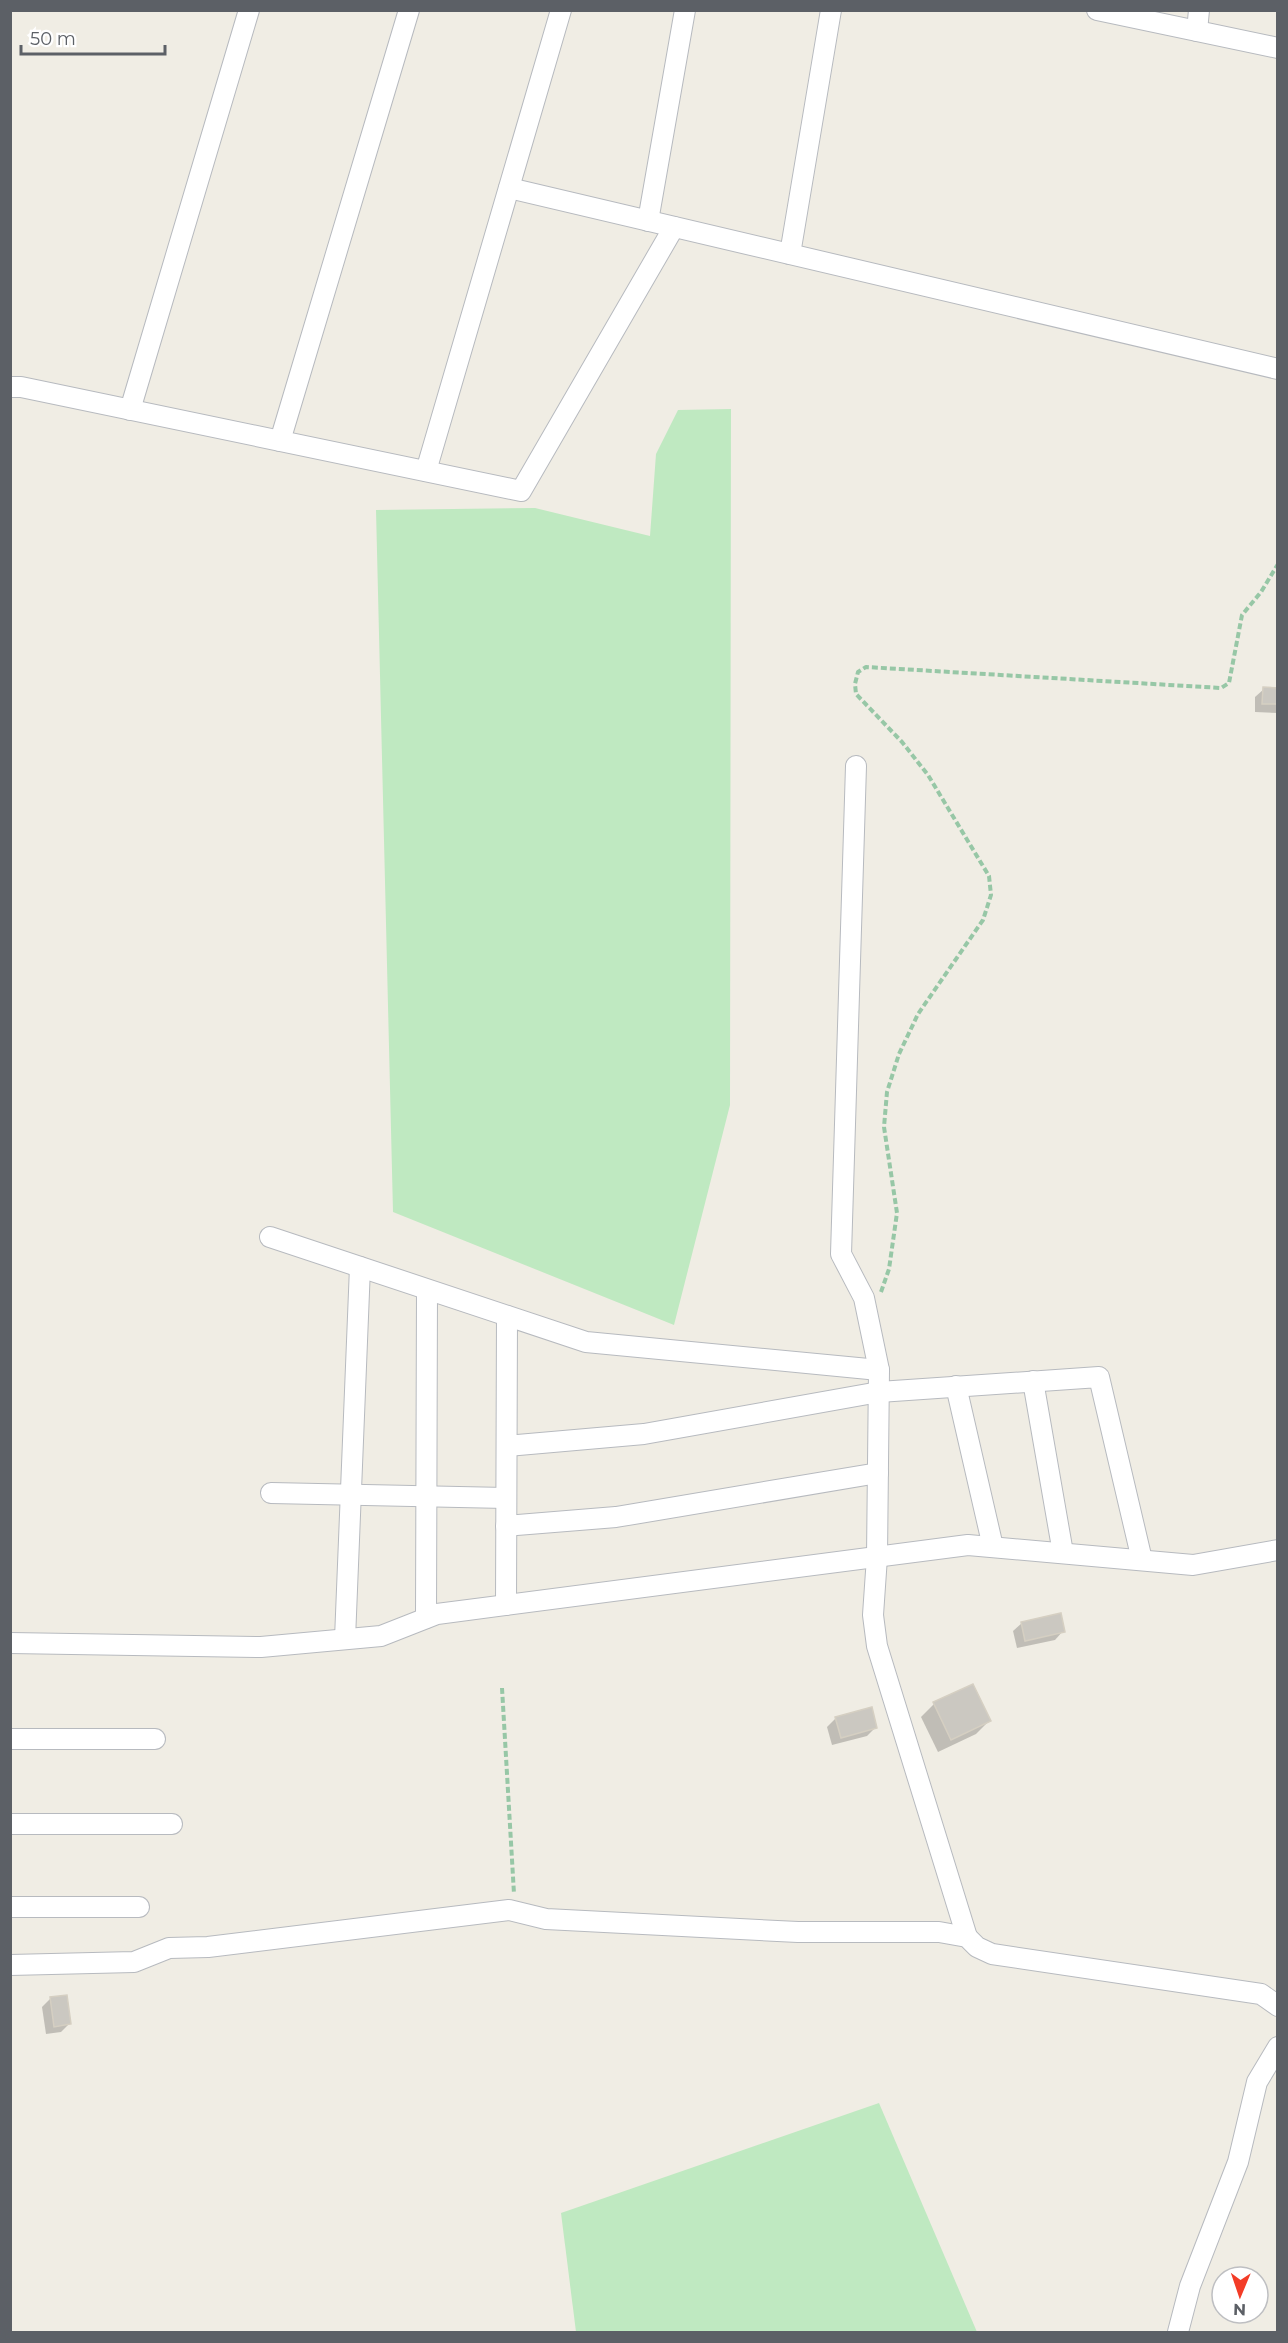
<svg xmlns="http://www.w3.org/2000/svg" width="1288" height="2343" font-family="Montserrat,sans-serif">
<style>
.green{fill:#bfe9c1}
.shadow{fill:#0003}
.building{fill:#cbc8c1;stroke:#d5cfc2;stroke-width:1.5}
.lines{fill:none;stroke-linecap:round;stroke-linejoin:round}
.minor-casing{stroke:#b7babf;stroke-width:22}
.path{stroke:#97c7a6;stroke-width:4;stroke-dasharray:6 3;stroke-linecap:butt}
.minor{stroke:#fff;stroke-width:20}
</style>
<rect width="100%" height="100%" fill="#f0ede4"/>
<!-- green -->
<g class="green">
<polygon points="731,409 730,1105 674,1325 393,1212 376,510 535,508 650,536 656,454 678,410"/>
<polygon points="879,2103 977,2332 576,2332 561,2213"/>
</g>
<!-- shadow -->
<g class="shadow">
<polygon points="1264,689 1278,690 1278,713 1255,712 1255,697"/>
<polygon points="1022,1623 1063,1631 1055,1640 1017,1648 1013,1631"/>
<polygon points="934,1704 989,1721 976,1734 938,1752 921,1717"/>
<polygon points="836,1718 876,1727 867,1736 832,1745 827,1727"/>
<polygon points="51,1998 69,2024 61,2032 46,2034 42,2007"/>
</g>
<!-- building -->
<g class="building">
<polygon points="1263,687 1278,688 1278,704 1262,704"/>
<polygon points="1061,1613 1065,1632 1025,1641 1021,1622"/>
<polygon points="973,1684 991,1721 951,1740 933,1702"/>
<polygon points="872,1707 877,1728 841,1738 835,1717"/>
<polygon points="67,1995 71,2024 54,2027 50,1997"/>
</g>
<g class="lines">
<!-- minor casing -->
<g class="minor-casing">
<g id="minor">
<polyline points="1097,10 1278,48"/>
<polyline points="1197,31 1199,10"/>
<polyline points="509,188 1278,369"/>
<polyline points="648,221 685,10"/>
<polyline points="790,254 831,10"/>
<polyline points="10,387 21,387 521,491 674,227"/>
<polyline points="130,410 249,10"/>
<polyline points="280,441 409,10"/>
<polyline points="426,471 561,10"/>
<polyline points="856,766 841,1254 864,1298 879,1370 877,1557 873,1615 877,1646 967,1937"/>
<polyline points="270,1237 586,1342 879,1370"/>
<polyline points="1033,1381 1063,1553"/>
<polyline points="956,1386 993,1547"/>
<polyline points="507,1446 644,1434 879,1392 1099,1377 1142,1560"/>
<polyline points="271,1493 506,1498"/>
<polyline points="506,1526 616,1517 878,1473"/>
<polyline points="506,1605 507,1316"/>
<polyline points="426,1618 427,1290"/>
<polyline points="345,1639 360,1267"/>
<polyline points="10,1643 261,1647 381,1636 437,1614 968,1545 1193,1565 1278,1550"/>
<polyline points="10,1739 155,1739"/>
<polyline points="10,1824 172,1824"/>
<polyline points="10,1907 139,1907"/>
<polyline points="10,1965 134,1962 169,1948 208,1947 509,1910 546,1919 798,1932 939,1932 967,1937 977,1947 992,1954 1261,1994 1278,2006"/>
<polyline points="1178,2332 1190,2286 1238,2162 1257,2082 1278,2047"/>
</g>
</g>
<!-- path -->
<g class="path">
<polyline points="881,1292 889,1269 897,1213 884,1127 887,1092 899,1054 918,1014 983,920 991,895 989,876 928,775 902,742 856,694 855,684 858,672 866,667 1221,688 1229,683 1242,615 1261,592 1278,564"/>
<polyline points="502,1688 514,1894"/>
</g>
<!-- minor -->
<use href="#minor" class="minor"/>
</g>
<!-- border -->
<rect width="1288" height="2343" fill="none" stroke="#5c6066" stroke-width="24"/>
<!-- north arrow -->
<g transform="translate(1240 2295) rotate(182)"><circle r="28" fill="#ffffff" stroke="#bebfc2" stroke-width="1.5"/>
<path d="M0-4.5L10 22L0 15L-10 22Z" fill="#f33c27"/>
<text y="-9" font-size="16" font-weight="bold" text-anchor="middle" fill="#5c6066">N</text>
</g>
<!-- scale -->
<path d="M21 45v9h144v-9" fill="none" stroke="#5c6066" stroke-width="3"/>
<text x="30" y="45" font-size="18" fill="#5c6066" stroke="#ffffff" stroke-width="4.5" paint-order="stroke">50 m</text>
</svg>
